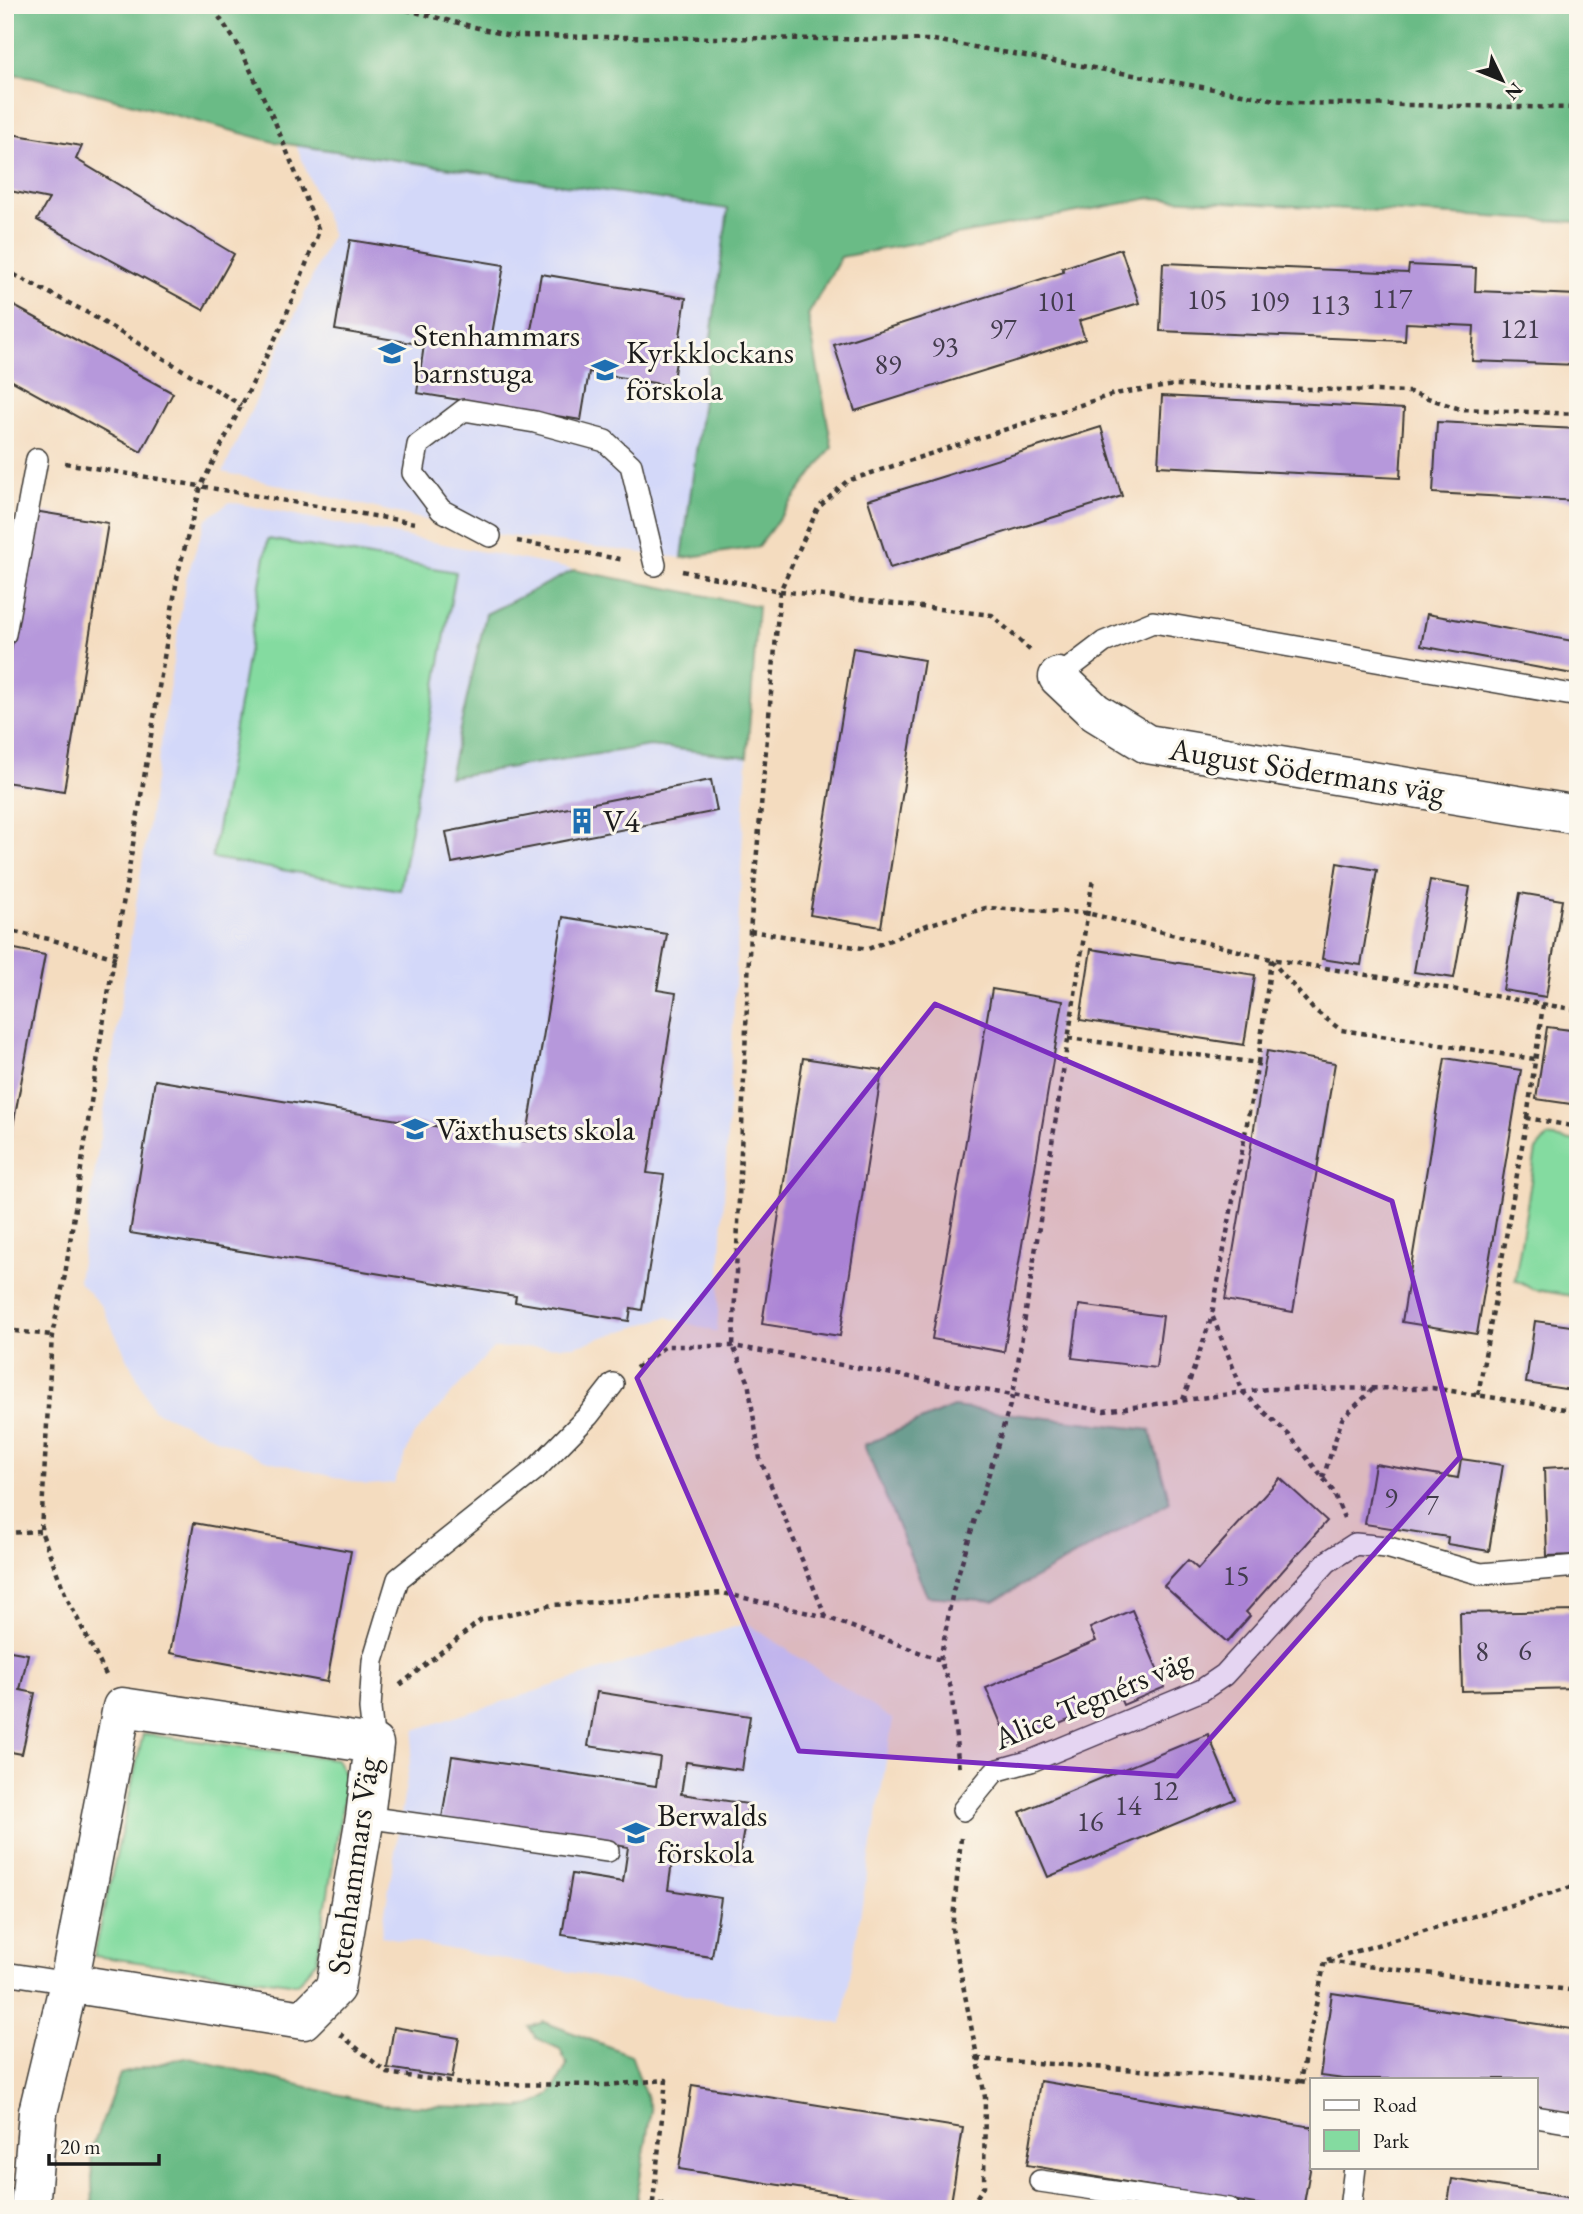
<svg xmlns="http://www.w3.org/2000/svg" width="1583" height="2214" font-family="'EB Garamond',serif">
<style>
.built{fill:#d3d8f9}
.green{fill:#84dba0;stroke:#507c5e;stroke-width:2}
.forest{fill:#6bbb86;stroke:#446c51;stroke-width:2}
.building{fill:#b698db}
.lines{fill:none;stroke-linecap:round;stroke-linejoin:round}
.service-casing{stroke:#3c3934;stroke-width:24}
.minor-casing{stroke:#3c3934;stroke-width:41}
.path{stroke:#3c3934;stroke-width:4.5;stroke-dasharray:5 5;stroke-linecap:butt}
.service{stroke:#fff;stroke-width:21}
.minor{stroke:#fff;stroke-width:38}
.marked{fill:#7b2cbf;fill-opacity:0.2;stroke:#7b2cbf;stroke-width:5;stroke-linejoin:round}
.labels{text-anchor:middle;stroke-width:6;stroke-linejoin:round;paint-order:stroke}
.number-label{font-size:28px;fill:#423b4c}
.poi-label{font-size:32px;fill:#1c1c1c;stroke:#fbf7ec;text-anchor:start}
.street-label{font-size:32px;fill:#1c1c1c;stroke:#fbf7ec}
</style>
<rect width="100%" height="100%" fill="#fbf7ec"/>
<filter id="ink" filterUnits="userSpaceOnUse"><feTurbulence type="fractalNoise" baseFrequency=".0143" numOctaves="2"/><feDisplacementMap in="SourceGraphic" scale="14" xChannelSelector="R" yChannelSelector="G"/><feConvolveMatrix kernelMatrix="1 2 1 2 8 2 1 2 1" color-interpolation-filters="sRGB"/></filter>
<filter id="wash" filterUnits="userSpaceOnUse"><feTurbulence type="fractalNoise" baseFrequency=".00686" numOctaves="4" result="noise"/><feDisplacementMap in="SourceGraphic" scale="28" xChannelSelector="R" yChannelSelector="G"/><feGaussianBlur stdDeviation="1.57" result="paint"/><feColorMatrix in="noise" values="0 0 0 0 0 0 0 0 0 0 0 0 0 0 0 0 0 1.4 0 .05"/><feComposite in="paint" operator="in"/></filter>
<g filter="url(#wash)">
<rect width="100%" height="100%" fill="#f4dcbf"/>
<!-- built -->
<g class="built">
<polygon points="296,145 728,209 682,558 477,532 223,472 332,234"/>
<polygon points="230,502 758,606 747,757 717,1332 667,1317 575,1346 493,1348 413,1436 394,1483 367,1485 265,1460 153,1410 102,1307 78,1281 186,579 206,519"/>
<polygon points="747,1623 893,1720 842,2024 381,1936 415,1730"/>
</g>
<!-- green -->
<g class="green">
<polygon points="268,539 456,572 400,890 212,858"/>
<polygon points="1547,1137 1578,1142 1578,1297 1532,1289 1515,1280 1536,1150"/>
<polygon points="143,1734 336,1759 347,1778 317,1960 297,1984 94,1956"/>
</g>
<!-- forest -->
<g class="forest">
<polygon points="5,5 1578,5 1578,222 1151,198 841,257 808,315 832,447 758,547 682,558 728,209 274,142 33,77 5,73"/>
<polygon points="574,570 758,606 747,757 650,746 449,777 486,614"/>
<polygon points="953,1407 1150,1430 1170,1502 994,1601 927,1596 864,1445"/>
<path d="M 544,2022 L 631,2055 L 651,2110 L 635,2209 L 93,2209 L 91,2151 L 120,2074 L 185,2057 L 381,2105 L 520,2108 C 551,2101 553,2092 567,2065 L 560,2049 L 536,2038 L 529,2027 Z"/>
</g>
<g id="blocks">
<!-- building -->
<g class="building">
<polygon points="5,133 82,146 76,159 234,254 203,310 37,220 49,199 5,190"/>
<polygon points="350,240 504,265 491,340 528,347 541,274 686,298 672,386 589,372 581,420 417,393 424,345 335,330"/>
<polygon points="1121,249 1139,303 1079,321 1085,339 855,411 834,345 1064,272 1062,268"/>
<polygon points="1163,263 1408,273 1409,265 1476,268 1475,291 1578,295 1578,365 1472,361 1474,326 1406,323 1405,341 1160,331"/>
<polygon points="5,301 173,393 141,452 5,377"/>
<polygon points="1162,396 1404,409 1400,478 1158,466"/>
<polygon points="1437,422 1578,429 1578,501 1433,493"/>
<polygon points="1101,427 1122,496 890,568 868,500"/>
<polygon points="34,511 108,523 64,791 5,782 5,688"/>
<polygon points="1427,614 1578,642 1578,675 1421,646"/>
<polygon points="853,648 924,660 881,927 810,915"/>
<polygon points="711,780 717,811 452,863 446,832"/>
<polygon points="1337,863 1377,870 1361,965 1322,959"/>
<polygon points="1430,880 1470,887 1454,978 1414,972"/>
<polygon points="1520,893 1562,900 1546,997 1503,990"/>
<polygon points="563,917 667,934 657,990 676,993 647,1173 664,1175 642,1310 631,1308 629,1321 515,1302 516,1296 130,1233 155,1080 526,1141"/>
<polygon points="5,947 45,955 7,1158 5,1158"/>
<polygon points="1091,949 1255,975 1244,1045 1080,1020"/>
<polygon points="992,989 1063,1001 1004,1352 932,1339"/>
<polygon points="1547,1027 1578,1031 1578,1105 1536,1099"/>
<polygon points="1267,1051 1335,1063 1293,1312 1225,1300"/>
<polygon points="803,1058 882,1070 840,1336 762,1324"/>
<polygon points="1445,1058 1521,1070 1477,1334 1402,1322"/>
<polygon points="1079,1305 1163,1316 1156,1368 1072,1358"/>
<polygon points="1535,1321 1578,1327 1578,1391 1526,1383"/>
<polygon points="1461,1459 1503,1465 1489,1551 1447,1544 1448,1537 1365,1524 1375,1464 1458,1478"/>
<polygon points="1578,1466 1578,1555 1547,1556 1544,1468"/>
<polygon points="1280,1478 1327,1521 1246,1612 1250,1616 1227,1642 1164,1586 1188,1560 1198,1569"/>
<polygon points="194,1523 351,1551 327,1682 170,1653"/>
<polygon points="1132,1610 1165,1687 1123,1705 1120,1698 1010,1745 986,1688 1096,1641 1090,1628"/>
<polygon points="1578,1611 1578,1688 1462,1691 1460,1613"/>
<polygon points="5,1650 28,1654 20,1690 35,1693 22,1754 11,1752 7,1774"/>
<polygon points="597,1692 750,1716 742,1770 686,1762 681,1794 748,1804 738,1865 673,1855 668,1890 721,1898 712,1957 562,1935 572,1874 623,1882 628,1847 442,1818 452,1756 656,1786 660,1757 588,1746"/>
<polygon points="1208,1734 1235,1799 1048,1877 1020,1812"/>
<polygon points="1332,1993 1578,2030 1578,2114 1536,2108 1536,2079 1344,2079 1320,2076"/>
<polygon points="394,2027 459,2038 452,2078 387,2068"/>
<polygon points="1040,2081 1312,2127 1312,2159 1303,2209 1284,2209 1027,2165"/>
<polygon points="692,2085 963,2128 950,2209 929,2209 679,2169"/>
<polygon points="1452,2179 1578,2199 1578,2209 1447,2208"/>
</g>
</g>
</g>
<g filter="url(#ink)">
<use href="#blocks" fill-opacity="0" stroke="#3c3934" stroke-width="2"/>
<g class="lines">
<!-- service casing -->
<g class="service-casing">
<g id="service">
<polyline points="490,536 441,510 413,473 418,445 464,410 535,422 605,441 631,465 655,565"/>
<polyline points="5,634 37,459"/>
<polyline points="1058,677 1104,642 1153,622 1578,696"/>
<polyline points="374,1744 370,1709 373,1661 398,1579 537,1468 588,1416 613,1384"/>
<polyline points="963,1810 995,1771 1031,1761 1202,1690 1224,1675 1327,1562 1355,1544 1386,1547 1481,1574 1578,1566"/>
<polyline points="365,1817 608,1851"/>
<polyline points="5,1973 69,1983"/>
<polyline points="1536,2117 1578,2124"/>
<polyline points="1040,2181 1229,2209"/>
<polyline points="1350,2209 1355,2167"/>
</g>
</g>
<!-- minor casing -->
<g class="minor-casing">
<g id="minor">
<polyline points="1058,677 1095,712 1147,744 1578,815"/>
<polyline points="30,2209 38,2112 69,1983 122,1707 374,1744 365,1817 335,1988 303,2020 69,1983"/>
</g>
</g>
<!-- path -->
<g class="path">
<polyline points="387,5 510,36 934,40 1293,103 1578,108"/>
<polyline points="5,270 88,313 241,405"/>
<polyline points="65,463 415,523"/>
<polyline points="517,541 625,560"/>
<polyline points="682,571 780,591 992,615 1033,653"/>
<polyline points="5,930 49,939 116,958"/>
<polyline points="750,931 868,949 927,925 986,908 1087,913 1271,959 1578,1010"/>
<polyline points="1271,960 1313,1009 1341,1030 1535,1059"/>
<polyline points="1068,1038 1258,1063 1212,1315 1243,1392 1289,1435 1333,1491 1344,1518"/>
<polyline points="1258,1063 1271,960"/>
<polyline points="1527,1118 1543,1005"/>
<polyline points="5,1330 52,1335"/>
<polyline points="636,1368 666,1346 733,1346 1104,1411 1267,1389 1432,1388 1578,1411"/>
<polyline points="1478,1395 1527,1118 1578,1127"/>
<polyline points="1183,1400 1212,1316"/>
<polyline points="1323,1478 1342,1419 1374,1388"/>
<polyline points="5,1533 41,1531"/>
<polyline points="826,1617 760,1459 748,1381 733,1346 750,931 780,591 818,508 847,481 1114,394 1175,385 1410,392 1460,409 1578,414"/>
<polyline points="940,1660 953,1591 1013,1395 1093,878"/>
<polyline points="106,1675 66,1596 41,1531 52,1335 65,1275 99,1049 178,573 201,486 283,323 319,231 275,122 240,48 211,5"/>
<polyline points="400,1685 481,1620 552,1605 723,1593 826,1617 940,1660 951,1688 959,1770"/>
<polyline points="961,1838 952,1929 985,2097 984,2186 969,2209"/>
<polyline points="1327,1960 1578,1885"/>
<polyline points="340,2034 387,2073 463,2084 606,2085 666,2080 653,2202 679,2209"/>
<polyline points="977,2059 1300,2081 1325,1961 1578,1991"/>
<polyline points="1300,2081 1312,2083"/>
</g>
<!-- service -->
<use href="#service" class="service"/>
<!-- minor -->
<use href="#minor" class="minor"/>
</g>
</g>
<!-- marked area -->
<path class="marked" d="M 935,1004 L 1392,1201 L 1460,1457 L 1177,1776 L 799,1751 L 637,1378 Z"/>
<!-- icons -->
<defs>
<g id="school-bare" transform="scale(2.1)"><path d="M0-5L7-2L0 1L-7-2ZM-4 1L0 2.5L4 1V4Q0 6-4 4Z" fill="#1f6fb2" stroke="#fbf7ec" stroke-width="2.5" paint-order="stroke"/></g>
<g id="building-bare" transform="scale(2.1)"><path d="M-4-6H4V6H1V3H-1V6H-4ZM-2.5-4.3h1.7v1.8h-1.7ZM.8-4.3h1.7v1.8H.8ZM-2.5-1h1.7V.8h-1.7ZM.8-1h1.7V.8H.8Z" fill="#1f6fb2" stroke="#fbf7ec" stroke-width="2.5" paint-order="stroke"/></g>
</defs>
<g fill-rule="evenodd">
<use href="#school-bare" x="392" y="353"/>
<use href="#school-bare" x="605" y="370"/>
<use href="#building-bare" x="582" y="821"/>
<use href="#school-bare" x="415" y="1129"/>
<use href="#school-bare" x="636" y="1833"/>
</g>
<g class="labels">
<!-- number labels -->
<g class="number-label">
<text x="1392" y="308">117</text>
<text x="1207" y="309">105</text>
<text x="1057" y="311">101</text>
<text x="1269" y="311">109</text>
<text x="1330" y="314">113</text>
<text x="1003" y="338">97</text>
<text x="1520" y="338">121</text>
<text x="945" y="356">93</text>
<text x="888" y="374">89</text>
<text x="1391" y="1507">9</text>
<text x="1432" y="1514">7</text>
<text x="1236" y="1585">15</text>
<text x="1525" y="1660">6</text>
<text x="1482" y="1661">8</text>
<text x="1165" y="1800">12</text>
<text x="1128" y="1815">14</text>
<text x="1090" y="1831">16</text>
</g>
<!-- poi labels -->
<g class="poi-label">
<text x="413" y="346">Stenhammars<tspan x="413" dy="37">barnstuga</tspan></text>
<text x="626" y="363">Kyrkklockans<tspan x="626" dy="37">förskola</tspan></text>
<text x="603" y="832">V4</text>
<text x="436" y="1140">Växthusets skola</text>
<text x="657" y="1826">Berwalds<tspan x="657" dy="37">förskola</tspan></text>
</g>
<!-- street labels -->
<g class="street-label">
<text transform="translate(1307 770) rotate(9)" y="11">August Södermans väg</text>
<text transform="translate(1092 1699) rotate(-23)" y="11">Alice Tegnérs väg</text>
<text transform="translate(353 1866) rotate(-82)" y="11">Stenhammars Väg</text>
</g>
</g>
<!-- margin -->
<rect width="1583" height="2214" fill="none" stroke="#fbf7ec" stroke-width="28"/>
<!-- legend -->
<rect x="1310" y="2078" width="228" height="91" fill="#fbf7ec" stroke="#a29f99" stroke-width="2"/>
<rect x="1324" y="2100" width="35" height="10" fill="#ffffff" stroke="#a29f99" stroke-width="2"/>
<text x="1373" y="2112" font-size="21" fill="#1c1c1c">Road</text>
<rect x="1324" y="2130" width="35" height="21" fill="#84dba0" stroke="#a29f99" stroke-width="2"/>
<text x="1373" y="2148" font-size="21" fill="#1c1c1c">Park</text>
<!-- north arrow -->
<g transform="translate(1502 80) rotate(133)" stroke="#fbf7ec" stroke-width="5" paint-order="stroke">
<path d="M0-5L12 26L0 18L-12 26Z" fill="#1c1c1c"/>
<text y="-10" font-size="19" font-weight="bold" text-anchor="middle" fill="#1c1c1c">N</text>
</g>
<!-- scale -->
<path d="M49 2154v10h110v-10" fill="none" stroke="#1c1c1c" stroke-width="3.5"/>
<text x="60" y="2154" font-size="21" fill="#1c1c1c" stroke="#fbf7ec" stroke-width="5" paint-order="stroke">20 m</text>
</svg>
